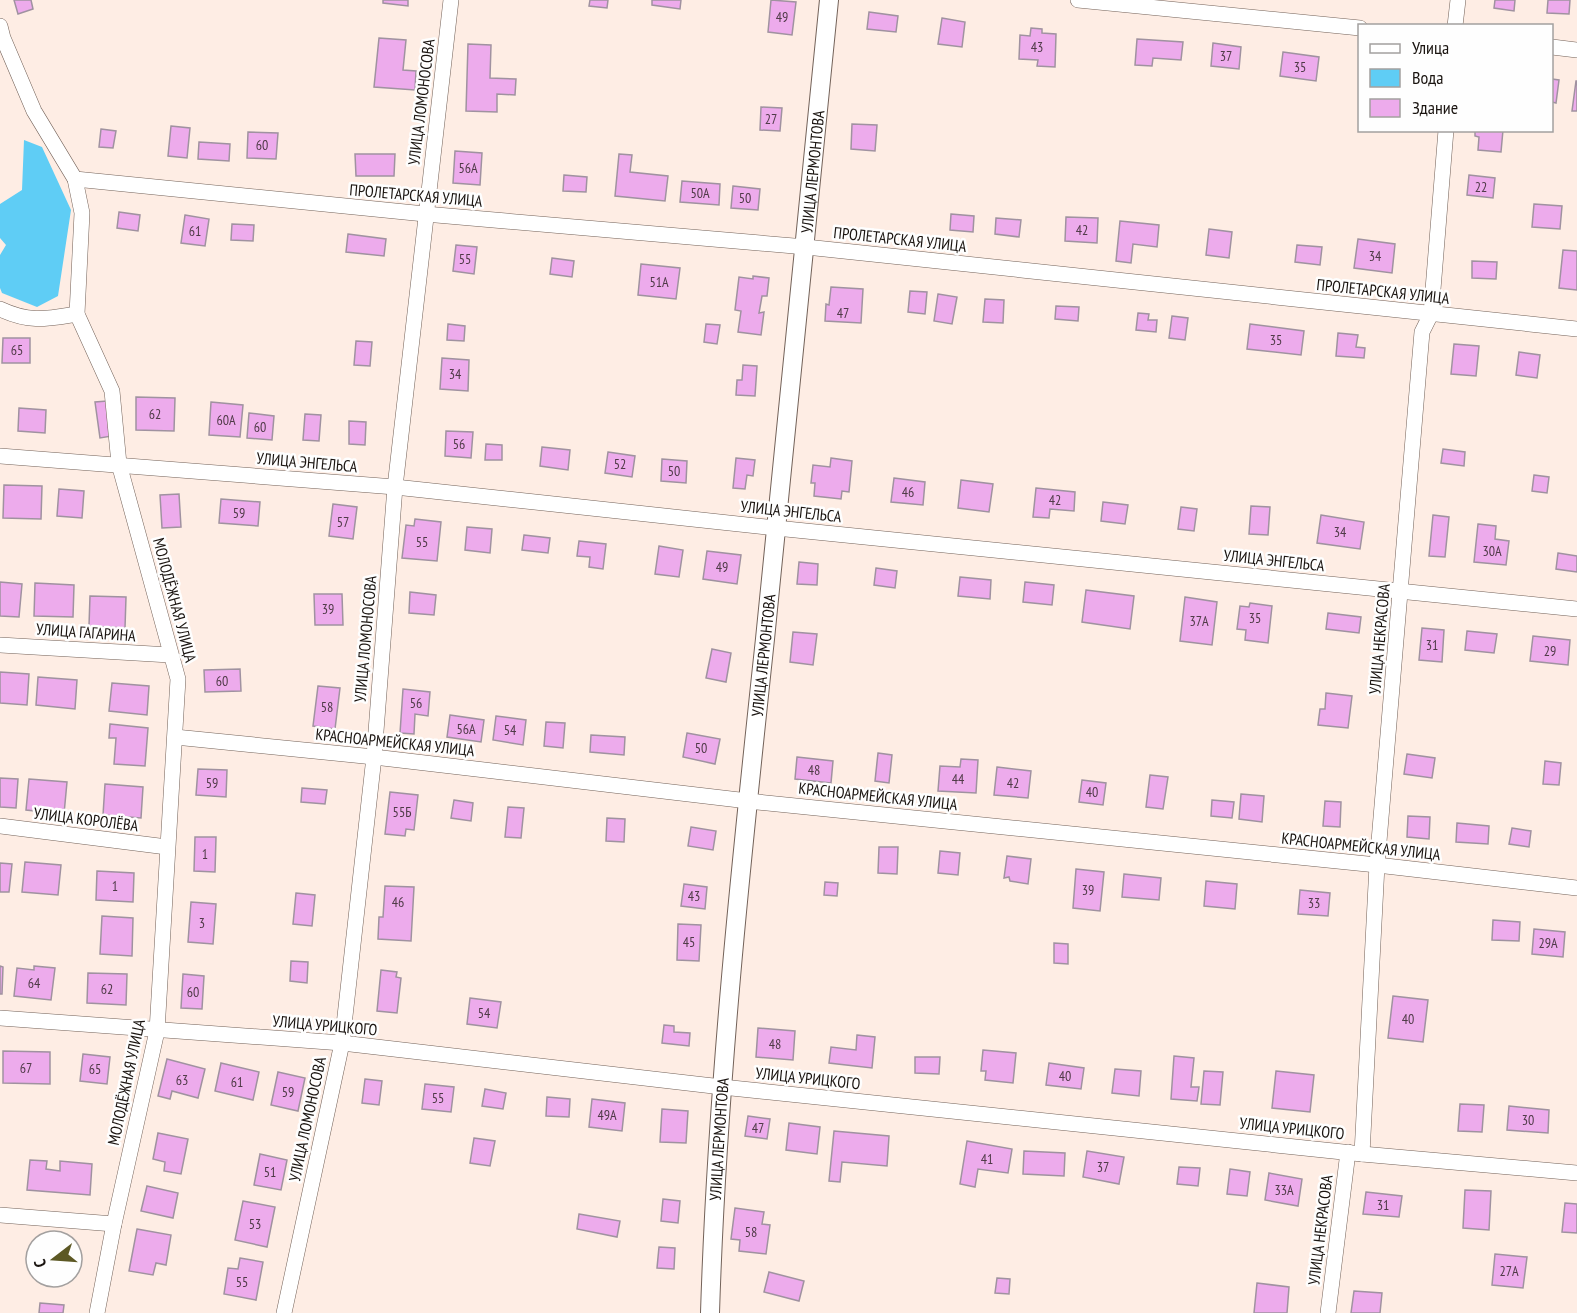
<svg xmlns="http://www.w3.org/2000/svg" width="1577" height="1313" font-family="'PT Sans Narrow',sans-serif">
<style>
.water{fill:#5fcdf5}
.building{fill:#edabec;stroke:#a092a0;stroke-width:1.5}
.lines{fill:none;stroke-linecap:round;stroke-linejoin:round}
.minor-casing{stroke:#736259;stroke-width:16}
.tertiary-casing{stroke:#736259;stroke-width:20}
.minor{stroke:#fff;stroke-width:15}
.tertiary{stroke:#fff;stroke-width:18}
.labels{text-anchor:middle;stroke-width:5;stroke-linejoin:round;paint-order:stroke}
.number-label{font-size:14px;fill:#4f3a47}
.street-label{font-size:16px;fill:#1a1410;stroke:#fefefe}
</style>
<rect width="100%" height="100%" fill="#feede4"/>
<!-- water -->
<polygon class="water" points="24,140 42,147 71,210 58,296 37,307 2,293 0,288 0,255 6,245 0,238 0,204 22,190"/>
<!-- building -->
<g class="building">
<polygon points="14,0 31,0 33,9 18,14"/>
<polygon points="383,0 408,0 408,6 383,3"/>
<polygon points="590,0 608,0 607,8 589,6"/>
<polygon points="652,0 681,0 680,9 652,5"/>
<polygon points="771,0 796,2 792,35 768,32"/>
<polygon points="1495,0 1515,0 1514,11 1494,8"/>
<polygon points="1548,0 1570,0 1569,14 1547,13"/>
<polygon points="869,12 898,16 896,32 867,29"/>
<polygon points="942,18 965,22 962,47 938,44"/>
<polygon points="1031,28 1042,29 1042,33 1056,34 1055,67 1037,66 1038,60 1019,59 1020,35 1030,36"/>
<polygon points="379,38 406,40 403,70 416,71 415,90 374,87"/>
<polygon points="1137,39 1183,42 1181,60 1153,58 1152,66 1135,65"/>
<polygon points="1213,43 1241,47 1239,69 1211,66"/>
<polygon points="468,44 491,45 490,78 516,79 515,95 497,94 497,112 466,111"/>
<polygon points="1283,52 1319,57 1316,81 1280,76"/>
<polygon points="1552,79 1559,80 1556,103 1552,102"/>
<polygon points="1576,81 1577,81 1577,111 1572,111"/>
<polygon points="761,107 782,108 780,131 760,130"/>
<polygon points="852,124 877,125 875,151 851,149"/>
<polygon points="171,126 190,128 187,158 168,156"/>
<polygon points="101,129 116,131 113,148 99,147"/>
<polygon points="1475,130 1503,130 1501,152 1478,150 1479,137 1475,136"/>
<polygon points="248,132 278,133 276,159 247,158"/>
<polygon points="199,142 230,144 229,161 198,159"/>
<polygon points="455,151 482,153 480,185 453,183"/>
<polygon points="355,154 395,154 394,176 356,176"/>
<polygon points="619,154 632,155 630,172 668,176 665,201 615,196"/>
<polygon points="564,175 587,177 586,192 563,191"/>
<polygon points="1469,175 1495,178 1493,198 1467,195"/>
<polygon points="682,181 720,184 719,205 680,202"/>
<polygon points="733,186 760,189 758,210 731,208"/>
<polygon points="1534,204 1562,206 1560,229 1532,227"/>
<polygon points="119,212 140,215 138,231 117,228"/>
<polygon points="951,214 974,216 973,232 950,230"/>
<polygon points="185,215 209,219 205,246 181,243"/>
<polygon points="1066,217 1098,218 1097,243 1065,241"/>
<polygon points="996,218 1021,220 1019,237 995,234"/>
<polygon points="1120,221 1159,225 1157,247 1133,244 1131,263 1116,261"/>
<polygon points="232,224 254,225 253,241 231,240"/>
<polygon points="1209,229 1232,232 1229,258 1206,255"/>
<polygon points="348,234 386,239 384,256 346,252"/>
<polygon points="1358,239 1395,244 1392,273 1354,268"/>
<polygon points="456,245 477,247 474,274 453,271"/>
<polygon points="1297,245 1322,247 1320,265 1295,262"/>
<polygon points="1563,250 1577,251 1577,290 1559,288"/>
<polygon points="552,258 574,261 572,277 550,274"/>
<polygon points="1472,261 1497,262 1496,279 1472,278"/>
<polygon points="641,264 680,268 676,299 638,295"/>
<polygon points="753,276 769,278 767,296 762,296 759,313 764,312 761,335 738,332 741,311 735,310 739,277 753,279"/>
<polygon points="831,287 863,289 861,323 825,321 826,304 829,305"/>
<polygon points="910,291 927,292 925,314 908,312"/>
<polygon points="938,294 957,297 952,324 934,321"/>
<polygon points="985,299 1004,300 1003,323 983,322"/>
<polygon points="1056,306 1079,307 1078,321 1055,319"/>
<polygon points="1138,313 1149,314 1148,320 1157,320 1156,332 1136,330"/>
<polygon points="1172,316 1188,318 1185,340 1169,338"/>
<polygon points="448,324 465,326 464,341 447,340"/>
<polygon points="706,324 720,325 717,344 704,342"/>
<polygon points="1250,324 1304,331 1301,355 1247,349"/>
<polygon points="1338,333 1358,335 1356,347 1365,348 1364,358 1336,356"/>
<polygon points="3,338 30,338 30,363 2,363"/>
<polygon points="356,341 372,342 370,366 354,365"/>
<polygon points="1454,344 1479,346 1476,376 1451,374"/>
<polygon points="1519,352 1540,355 1537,378 1516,375"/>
<polygon points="442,358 469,360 468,391 440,389"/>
<polygon points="743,365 757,366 755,396 736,395 737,380 742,380"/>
<polygon points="136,397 175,398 174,431 136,430"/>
<polygon points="107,401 112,436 100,438 95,402"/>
<polygon points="211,402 243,405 240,437 209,435"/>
<polygon points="19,408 46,410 45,433 18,431"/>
<polygon points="249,413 274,416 272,440 247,438"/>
<polygon points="305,414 321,415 319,441 303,440"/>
<polygon points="349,421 366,422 365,445 349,444"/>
<polygon points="446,431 473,432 471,458 445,456"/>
<polygon points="486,444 502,445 502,460 485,460"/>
<polygon points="542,447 570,450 568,470 540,466"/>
<polygon points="1443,449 1465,452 1464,466 1441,463"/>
<polygon points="608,452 635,456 632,477 605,473"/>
<polygon points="736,458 755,460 753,476 747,475 745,489 733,488"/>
<polygon points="831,458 852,461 849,492 842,491 841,499 814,496 815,483 811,483 813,465 830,467"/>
<polygon points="662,459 687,461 686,483 661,481"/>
<polygon points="1534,475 1549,477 1547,493 1532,491"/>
<polygon points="894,478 925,482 923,505 891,502"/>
<polygon points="961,480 993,484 989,512 958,508"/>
<polygon points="4,485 42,486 41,519 3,518"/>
<polygon points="1036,488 1075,492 1074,511 1050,509 1049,518 1033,517"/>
<polygon points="59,489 84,491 82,518 57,516"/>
<polygon points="179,494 181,527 162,528 160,495"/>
<polygon points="221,499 260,502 258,526 219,523"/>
<polygon points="1103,502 1128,505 1125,524 1101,521"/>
<polygon points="333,504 357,507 353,539 329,536"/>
<polygon points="1251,506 1270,507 1268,535 1249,534"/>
<polygon points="1181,507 1197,509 1194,531 1178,529"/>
<polygon points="1321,515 1364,522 1360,549 1317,543"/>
<polygon points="1433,515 1449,517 1445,557 1429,556"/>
<polygon points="415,519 441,522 437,561 402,558 406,525 414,526"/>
<polygon points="1478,524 1496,526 1495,539 1509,541 1506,565 1474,562"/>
<polygon points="467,527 492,529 490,553 465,550"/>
<polygon points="524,535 550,538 548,553 522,550"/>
<polygon points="579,541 606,544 603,569 589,567 590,557 577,556"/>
<polygon points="659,546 683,550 679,577 655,574"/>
<polygon points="707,551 741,555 737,584 703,579"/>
<polygon points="1558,553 1577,556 1577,572 1556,569"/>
<polygon points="799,562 818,564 817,585 797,584"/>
<polygon points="876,568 897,571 895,588 874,585"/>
<polygon points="960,577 991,580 990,599 958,596"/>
<polygon points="0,582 22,584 19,617 0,616"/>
<polygon points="1025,582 1054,585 1052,605 1023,602"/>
<polygon points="35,583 74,585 73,617 34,616"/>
<polygon points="1086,590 1134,596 1130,629 1082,622"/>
<polygon points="410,592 436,595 434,615 409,613"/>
<polygon points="314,594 342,594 343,625 315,625"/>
<polygon points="90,596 126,597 125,628 89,626"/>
<polygon points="1185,597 1217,602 1212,645 1180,641"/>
<polygon points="1250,603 1272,606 1268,643 1245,640 1246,630 1237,629 1240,606 1249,607"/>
<polygon points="1328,613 1361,617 1359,633 1326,629"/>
<polygon points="1422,628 1444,630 1442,662 1419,660"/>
<polygon points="1467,631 1497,634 1494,653 1465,650"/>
<polygon points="793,632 817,634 813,665 790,662"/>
<polygon points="1533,636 1570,640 1568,665 1530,661"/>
<polygon points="712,649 731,653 726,682 706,678"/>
<polygon points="240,669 241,691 205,692 204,670"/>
<polygon points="0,672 29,674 27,705 0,703"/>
<polygon points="38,677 77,680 75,709 36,705"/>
<polygon points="112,683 149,686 147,715 109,711"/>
<polygon points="318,686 340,688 335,729 313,726"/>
<polygon points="403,689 430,692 428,716 415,714 414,734 400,733"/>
<polygon points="1326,693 1352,696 1348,728 1318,725 1320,709 1325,709"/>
<polygon points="450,715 484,720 481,742 447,737"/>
<polygon points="496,716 526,720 523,745 493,740"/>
<polygon points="546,722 565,723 563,748 544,746"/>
<polygon points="110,724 148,728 145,766 114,764 116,738 109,738"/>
<polygon points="687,733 720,739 715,764 683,757"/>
<polygon points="591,735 625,737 624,755 590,752"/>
<polygon points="878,753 892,755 889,783 875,781"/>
<polygon points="1407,754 1435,758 1432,778 1404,774"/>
<polygon points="797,757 833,761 831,783 795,779"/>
<polygon points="961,759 978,760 976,793 938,791 940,766 960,767"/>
<polygon points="1545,761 1561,763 1559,785 1543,784"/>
<polygon points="997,767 1031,771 1028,798 994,795"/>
<polygon points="198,769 227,770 226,797 196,795"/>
<polygon points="1150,775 1168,777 1163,809 1146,807"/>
<polygon points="0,778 18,779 16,808 0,807"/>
<polygon points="29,779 67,782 64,814 26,810"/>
<polygon points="1082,780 1106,783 1103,805 1079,802"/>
<polygon points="105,784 143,787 141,818 103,815"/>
<polygon points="302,788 327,790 325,804 301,802"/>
<polygon points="390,792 418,795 414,830 406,829 405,836 385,834"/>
<polygon points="1241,794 1264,796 1262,822 1239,819"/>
<polygon points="454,800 473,803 471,821 451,818"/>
<polygon points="1212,800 1234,802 1232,818 1211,816"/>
<polygon points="1325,801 1341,802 1340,827 1323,826"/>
<polygon points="508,807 524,808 521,838 505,837"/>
<polygon points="1408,816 1430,817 1429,839 1407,837"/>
<polygon points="607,818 625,819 624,842 606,841"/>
<polygon points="1457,823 1489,826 1488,844 1456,842"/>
<polygon points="691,827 716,831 713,850 688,846"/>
<polygon points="1512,828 1531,831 1529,847 1509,844"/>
<polygon points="195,837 216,837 215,872 194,871"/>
<polygon points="879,847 898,847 897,874 878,873"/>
<polygon points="940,851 960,853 958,875 938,873"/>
<polygon points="1007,856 1031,859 1028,884 1010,881 1009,877 1004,878"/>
<polygon points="25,862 61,865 58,895 22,892"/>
<polygon points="0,863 12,864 9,892 0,892"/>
<polygon points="1076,869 1104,872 1100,911 1073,908"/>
<polygon points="97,871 134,873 133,902 96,900"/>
<polygon points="1124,874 1161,878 1159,900 1122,897"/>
<polygon points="1206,881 1237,884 1235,909 1204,906"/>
<polygon points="825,882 838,883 837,896 824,895"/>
<polygon points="684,884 707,887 705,909 681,906"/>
<polygon points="385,886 414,887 411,941 378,939 379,917 383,917"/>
<polygon points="1300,890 1330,893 1328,916 1298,914"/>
<polygon points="296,893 315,895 312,926 293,924"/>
<polygon points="191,902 216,904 213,944 188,942"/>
<polygon points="102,916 133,918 132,956 100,954"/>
<polygon points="1493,920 1520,922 1519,941 1492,940"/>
<polygon points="678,924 701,925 699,961 677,960"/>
<polygon points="1534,929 1565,932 1563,957 1532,954"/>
<polygon points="1054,943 1068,944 1068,964 1054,963"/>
<polygon points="291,961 308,962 307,983 290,981"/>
<polygon points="0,966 3,967 2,994 0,994"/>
<polygon points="34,966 55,968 51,1000 14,996 17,968 34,970"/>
<polygon points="381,970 397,972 396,977 401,978 397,1013 377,1011"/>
<polygon points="88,973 127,974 126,1005 87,1003"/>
<polygon points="183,974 204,976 202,1009 181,1008"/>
<polygon points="1393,996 1428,1000 1423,1042 1388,1038"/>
<polygon points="470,998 501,1002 497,1028 467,1024"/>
<polygon points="664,1025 674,1026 674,1032 690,1033 689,1046 662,1043"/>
<polygon points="758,1028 795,1031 793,1060 756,1057"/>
<polygon points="857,1035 875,1037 872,1068 829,1063 831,1047 856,1050"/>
<polygon points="983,1050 1016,1053 1013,1083 985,1080 986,1071 981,1071"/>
<polygon points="3,1051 50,1052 50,1084 3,1083"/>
<polygon points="83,1054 110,1057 107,1084 80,1081"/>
<polygon points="1174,1056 1194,1058 1191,1087 1199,1087 1197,1101 1171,1099"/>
<polygon points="915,1057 940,1057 939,1074 915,1073"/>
<polygon points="167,1059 205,1069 198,1098 172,1091 170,1099 158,1096"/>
<polygon points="221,1063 259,1072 253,1100 215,1091"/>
<polygon points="1049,1063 1084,1068 1081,1089 1046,1085"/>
<polygon points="1115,1069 1141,1071 1139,1096 1112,1093"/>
<polygon points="1204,1071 1223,1072 1220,1105 1201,1104"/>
<polygon points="1276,1071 1314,1075 1310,1112 1272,1108"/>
<polygon points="278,1072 305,1078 298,1111 271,1105"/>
<polygon points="365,1079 382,1081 379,1105 362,1103"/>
<polygon points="425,1084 454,1087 451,1112 422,1109"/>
<polygon points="485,1089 506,1093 503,1109 482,1106"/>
<polygon points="547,1097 570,1099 569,1117 546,1116"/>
<polygon points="592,1099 625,1103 622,1131 589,1127"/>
<polygon points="1460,1104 1484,1105 1482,1132 1458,1131"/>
<polygon points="1509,1106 1549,1110 1548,1133 1507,1130"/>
<polygon points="662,1109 688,1111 686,1143 660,1142"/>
<polygon points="748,1116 770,1119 767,1139 745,1136"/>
<polygon points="789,1123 820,1127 817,1154 786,1150"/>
<polygon points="834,1131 889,1136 887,1166 842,1162 840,1182 829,1181"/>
<polygon points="158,1133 188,1139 181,1174 164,1171 165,1162 153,1159"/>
<polygon points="474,1138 495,1141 490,1166 470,1163"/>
<polygon points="967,1141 1012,1149 1008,1173 978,1169 975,1187 960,1184"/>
<polygon points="1024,1151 1065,1153 1064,1176 1023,1174"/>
<polygon points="1087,1151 1124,1157 1119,1184 1083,1177"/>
<polygon points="260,1154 287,1160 281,1190 254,1185"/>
<polygon points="30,1160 47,1161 46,1169 60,1171 60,1161 92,1164 90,1195 27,1190"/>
<polygon points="1179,1167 1200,1168 1198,1186 1177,1184"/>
<polygon points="1230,1169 1250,1172 1247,1196 1227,1194"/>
<polygon points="1269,1173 1302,1179 1298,1206 1265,1200"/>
<polygon points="147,1186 178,1193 173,1218 141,1211"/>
<polygon points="1465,1190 1491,1191 1489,1230 1463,1228"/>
<polygon points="1366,1192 1402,1196 1399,1217 1363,1214"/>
<polygon points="663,1199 680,1201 678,1223 661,1221"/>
<polygon points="243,1201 275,1207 267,1247 235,1240"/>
<polygon points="1565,1203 1577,1204 1577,1233 1562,1232"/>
<polygon points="735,1208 764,1212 762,1224 770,1225 766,1254 739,1251 740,1240 731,1239"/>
<polygon points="579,1214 620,1221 617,1237 577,1229"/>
<polygon points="137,1229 171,1235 166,1265 156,1263 153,1275 129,1271"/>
<polygon points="659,1247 675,1248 674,1269 657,1268"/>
<polygon points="1495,1254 1527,1257 1523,1288 1492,1285"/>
<polygon points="240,1258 263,1262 256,1300 224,1294 228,1268 238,1269"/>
<polygon points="769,1272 804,1281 799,1301 764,1292"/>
<polygon points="997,1278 1010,1279 1009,1294 995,1293"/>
<polygon points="1257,1283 1289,1287 1287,1313 1254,1313"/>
<polygon points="1354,1291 1382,1293 1380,1313 1351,1313"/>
<polygon points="40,1303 64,1305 63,1313 39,1313"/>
</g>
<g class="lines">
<!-- minor casing -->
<g class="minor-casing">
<g id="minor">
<polyline points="1078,0 1360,28"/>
<polyline points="0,26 3,38 34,111 75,179 82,213 77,314 112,391 119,464 178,679 157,1031 114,1224 97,1313"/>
<polyline points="1455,26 1458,0"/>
<polyline points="1552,47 1577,50"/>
<polyline points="75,179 425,214 806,247 1577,329"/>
<path d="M 0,309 C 30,323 46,319 77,314"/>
<polyline points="0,456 395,487 776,528 1577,609"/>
<polyline points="0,645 170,655"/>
<polyline points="175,737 374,757 748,801 1377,865 1577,888"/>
<polyline points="0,826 167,847"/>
<polyline points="0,1018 342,1043 722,1087 1362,1154 1577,1173"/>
<polyline points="1362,1154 1377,865 1422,332 1431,314 1446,130"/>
<polyline points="0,1215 114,1224"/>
<polyline points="284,1313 342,1043 374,757 395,487 451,0"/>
<polyline points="1328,1313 1348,1152"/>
</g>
</g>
<!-- tertiary casing -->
<g class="tertiary-casing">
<g id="tertiary">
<path id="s1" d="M 710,1313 C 717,1088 741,863 765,639 C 787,426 809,213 829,0"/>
</g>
</g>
<!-- minor -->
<use href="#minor" class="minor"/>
<!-- tertiary -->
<use href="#tertiary" class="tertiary"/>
</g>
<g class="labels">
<!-- number labels -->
<g class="number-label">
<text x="782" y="22">49</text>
<text x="1037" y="52">43</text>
<text x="1226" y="61">37</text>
<text x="1300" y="72">35</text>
<text x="771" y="124">27</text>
<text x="262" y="150">60</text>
<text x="468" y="173">56А</text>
<text x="1481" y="192">22</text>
<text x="700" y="198">50А</text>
<text x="745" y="203">50</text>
<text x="1082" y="235">42</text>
<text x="195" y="236">61</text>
<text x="1375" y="261">34</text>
<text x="465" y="264">55</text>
<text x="659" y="287">51А</text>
<text x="843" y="318">47</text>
<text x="1276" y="345">35</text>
<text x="17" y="355">65</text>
<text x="455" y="379">34</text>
<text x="155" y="419">62</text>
<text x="226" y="425">60А</text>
<text x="260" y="432">60</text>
<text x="459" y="449">56</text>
<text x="620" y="469">52</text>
<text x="674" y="476">50</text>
<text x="908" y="497">46</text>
<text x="1055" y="505">42</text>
<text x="239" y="518">59</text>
<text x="343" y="527">57</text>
<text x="1340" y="537">34</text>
<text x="422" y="547">55</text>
<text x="1492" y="556">30А</text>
<text x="722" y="572">49</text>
<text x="328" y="614">39</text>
<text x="1255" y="623">35</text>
<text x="1199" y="626">37А</text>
<text x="1432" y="650">31</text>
<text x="1550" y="656">29</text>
<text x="222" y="686">60</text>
<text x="416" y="708">56</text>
<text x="327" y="712">58</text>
<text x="466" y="734">56А</text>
<text x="510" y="735">54</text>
<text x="701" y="753">50</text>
<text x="814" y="775">48</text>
<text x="958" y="784">44</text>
<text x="212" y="788">59</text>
<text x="1013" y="788">42</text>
<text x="1092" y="797">40</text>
<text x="402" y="817">55Б</text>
<text x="205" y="859">1</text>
<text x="115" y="891">1</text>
<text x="1088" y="895">39</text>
<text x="694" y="901">43</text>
<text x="398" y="907">46</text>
<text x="1314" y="908">33</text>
<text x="202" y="928">3</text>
<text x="689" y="947">45</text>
<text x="1548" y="948">29А</text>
<text x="34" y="988">64</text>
<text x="107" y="994">62</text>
<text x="193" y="997">60</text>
<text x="484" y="1018">54</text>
<text x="1408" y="1024">40</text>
<text x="775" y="1049">48</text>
<text x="26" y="1073">67</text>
<text x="95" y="1074">65</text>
<text x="1065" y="1081">40</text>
<text x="182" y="1085">63</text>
<text x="237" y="1087">61</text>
<text x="288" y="1097">59</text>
<text x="438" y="1103">55</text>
<text x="607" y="1120">49А</text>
<text x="1528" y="1125">30</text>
<text x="758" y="1133">47</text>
<text x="987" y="1164">41</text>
<text x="1103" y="1172">37</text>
<text x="270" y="1177">51</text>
<text x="1284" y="1195">33А</text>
<text x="1383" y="1210">31</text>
<text x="255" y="1229">53</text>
<text x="751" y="1237">58</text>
<text x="1509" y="1276">27А</text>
<text x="242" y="1287">55</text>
</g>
<!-- street labels -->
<g class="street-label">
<text transform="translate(421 102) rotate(-83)" y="6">УЛИЦА ЛОМОНОСОВА</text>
<text dy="6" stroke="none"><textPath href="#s1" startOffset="1146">УЛИЦА ЛЕРМОНТОВА</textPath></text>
<text transform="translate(416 195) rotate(5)" y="6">ПРОЛЕТАРСКАЯ УЛИЦА</text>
<text transform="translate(900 239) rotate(6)" y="6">ПРОЛЕТАРСКАЯ УЛИЦА</text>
<text transform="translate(1383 291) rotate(6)" y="6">ПРОЛЕТАРСКАЯ УЛИЦА</text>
<text transform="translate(307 462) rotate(5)" y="6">УЛИЦА ЭНГЕЛЬСА</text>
<text transform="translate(791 511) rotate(6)" y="6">УЛИЦА ЭНГЕЛЬСА</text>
<text transform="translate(1274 560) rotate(6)" y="6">УЛИЦА ЭНГЕЛЬСА</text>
<text transform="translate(175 600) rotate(75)" y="6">МОЛОДЁЖНАЯ УЛИЦА</text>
<text transform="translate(86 632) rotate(4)" y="6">УЛИЦА ГАГАРИНА</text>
<text transform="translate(365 639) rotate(-85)" y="6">УЛИЦА ЛОМОНОСОВА</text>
<text transform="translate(1379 639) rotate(-85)" y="6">УЛИЦА НЕКРАСОВА</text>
<text dy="6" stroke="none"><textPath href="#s1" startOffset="660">УЛИЦА ЛЕРМОНТОВА</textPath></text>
<text transform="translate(395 742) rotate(6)" y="6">КРАСНОАРМЕЙСКАЯ УЛИЦА</text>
<text transform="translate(878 796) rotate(6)" y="6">КРАСНОАРМЕЙСКАЯ УЛИЦА</text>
<text transform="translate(86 819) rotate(7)" y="6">УЛИЦА КОРОЛЁВА</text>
<text transform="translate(1361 846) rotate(6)" y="6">КРАСНОАРМЕЙСКАЯ УЛИЦА</text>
<text transform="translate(325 1025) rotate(5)" y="6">УЛИЦА УРИЦКОГО</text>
<text transform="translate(808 1078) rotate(6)" y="6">УЛИЦА УРИЦКОГО</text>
<text transform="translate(126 1082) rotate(-78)" y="6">МОЛОДЁЖНАЯ УЛИЦА</text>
<text transform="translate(307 1119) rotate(-78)" y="6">УЛИЦА ЛОМОНОСОВА</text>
<text transform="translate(1292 1128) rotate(6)" y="6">УЛИЦА УРИЦКОГО</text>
<text dy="6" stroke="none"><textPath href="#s1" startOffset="174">УЛИЦА ЛЕРМОНТОВА</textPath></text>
<text transform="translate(1320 1230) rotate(-83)" y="6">УЛИЦА НЕКРАСОВА</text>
</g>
</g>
<!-- legend -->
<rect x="1358" y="24" width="195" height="108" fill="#fefefe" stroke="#a3a09f" stroke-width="1.5"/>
<rect x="1370" y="44" width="30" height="9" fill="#ffffff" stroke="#a3a09f" stroke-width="1.5"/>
<text x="1412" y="54" font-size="18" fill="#1a1410">Улица</text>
<rect x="1370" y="69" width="30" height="18" fill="#5fcdf5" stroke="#a3a09f" stroke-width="1.5"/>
<text x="1412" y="84" font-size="18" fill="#1a1410">Вода</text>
<rect x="1370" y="99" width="30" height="18" fill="#edabec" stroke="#a3a09f" stroke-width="1.5"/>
<text x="1412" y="114" font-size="18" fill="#1a1410">Здание</text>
<!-- north arrow -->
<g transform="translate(54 1259) rotate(253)"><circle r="28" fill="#fefefe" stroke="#a3a09f" stroke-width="1.5"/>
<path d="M0-4.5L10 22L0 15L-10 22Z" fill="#5c5824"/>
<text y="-9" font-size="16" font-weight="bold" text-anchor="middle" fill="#1a1410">С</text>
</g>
</svg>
